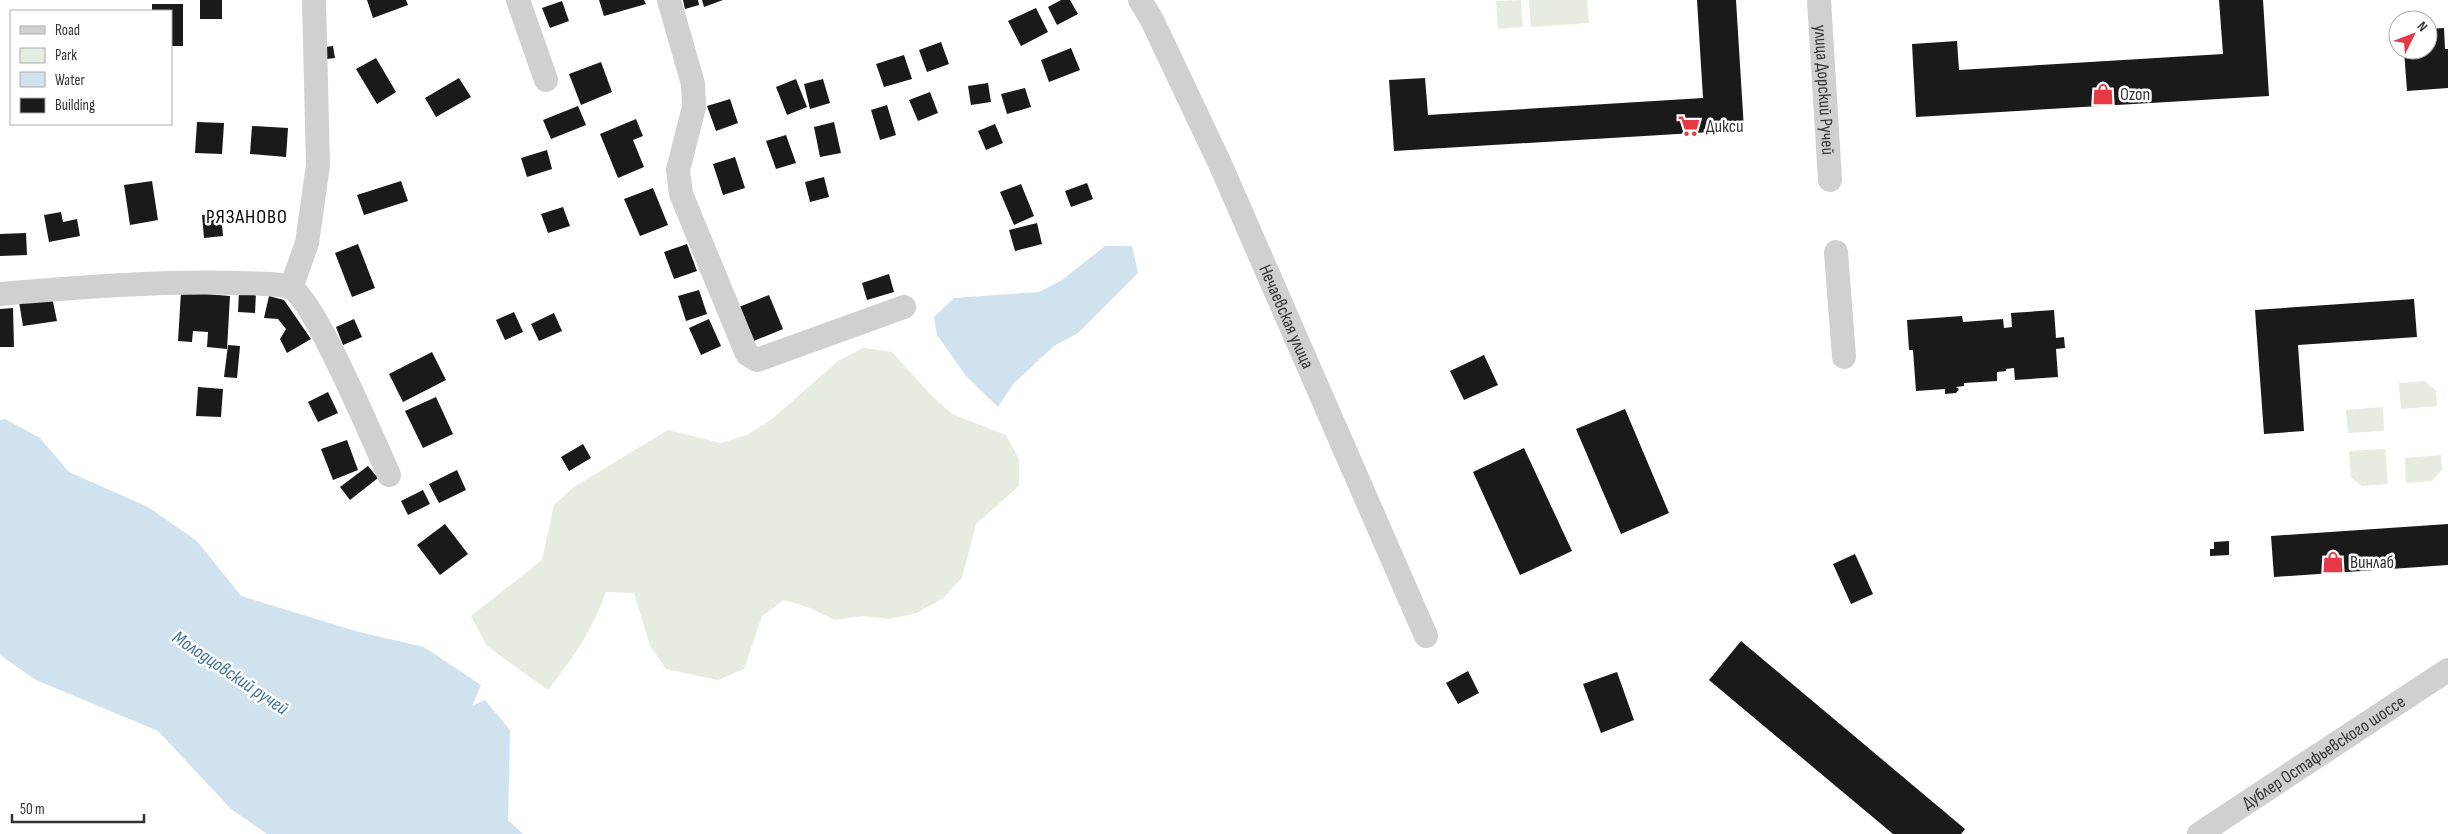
<svg xmlns="http://www.w3.org/2000/svg" width="2448" height="834" font-family="'Sofia Sans Condensed',sans-serif">
<style>
.green{fill:#e6ecdf}
.water{fill:#cfe2ee}
.building{fill:#1a1a1a}
.lines{fill:none;stroke-linecap:round;stroke-linejoin:round}
.minor{stroke:#d0d0d0;stroke-width:24}
.labels{text-anchor:middle;stroke-width:5;stroke-linejoin:round;paint-order:stroke}
.street-label{font-size:18px;fill:#333;stroke:#fff}
.poi-label{font-size:18px;fill:#333;stroke:#fff;text-anchor:start}
.water-label{font-size:19px;font-style:italic;fill:#3f7597;stroke:#fff}
.quarter-label{font-size:20px;letter-spacing:1px;fill:#000;stroke:#fff}
</style>
<rect width="100%" height="100%" fill="#fff"/>
<!-- green -->
<g class="green">
<polygon points="1521,0 1523,27 1498,29 1496,1"/>
<polygon points="1529,0 1587,0 1589,23 1531,27"/>
<path d="M 863,348 L 892,352 L 931,395 L 952,414 L 1006,435 L 1019,459 L 1019,486 L 976,524 L 962,578 L 943,598 L 917,613 L 889,619 L 862,616 L 835,620 L 810,608 L 784,600 L 762,616 L 744,669 L 718,680 L 666,669 L 650,646 L 634,593 L 606,592 C 591,633 574,656 548,690 L 487,646 L 471,616 L 542,560 L 554,505 L 574,487 L 668,430 L 721,443 L 747,435 L 772,419 L 838,361 Z"/>
<polygon points="2425,381 2436,391 2437,406 2401,409 2399,383"/>
<polygon points="2383,407 2384,431 2348,433 2346,410"/>
<polygon points="2385,449 2388,484 2362,486 2351,477 2349,451"/>
<polygon points="2441,455 2442,470 2432,481 2406,483 2405,458"/>
</g>
<!-- water -->
<g class="water">
<polygon points="1105,246 1132,246 1138,273 1078,333 1054,346 1014,383 998,407 966,376 937,335 934,317 954,298 1039,292 1062,280"/>
<polygon points="5,419 40,438 69,472 148,507 197,541 241,596 359,632 424,647 481,685 472,706 485,700 510,730 508,820 523,834 267,834 231,809 158,731 36,680 0,655 0,420"/>
</g>
<!-- building -->
<g class="building">
<rect x="200" y="0" width="22" height="19"/>
<polygon points="367,0 406,0 408,5 373,18"/>
<polygon points="599,0 644,0 646,4 604,16"/>
<polygon points="683,0 698,0 699,5 685,9"/>
<polygon points="702,0 723,0 704,7"/>
<polygon points="1061,0 1070,0 1078,14 1057,25 1048,7"/>
<polygon points="1697,0 1736,0 1744,130 1394,151 1389,80 1425,78 1428,115 1703,98"/>
<polygon points="2219,0 2263,0 2269,96 1916,117 1912,44 1957,41 1959,70 2223,54"/>
<polygon points="562,1 569,21 550,28 542,8"/>
<polygon points="152,4 183,4 183,46 171,46 171,11 152,11"/>
<polygon points="1036,8 1048,32 1021,46 1008,21"/>
<polygon points="2444,28 2445,49 2448,49 2448,88 2407,91 2404,50 2428,50 2428,29"/>
<polygon points="941,42 949,64 927,72 919,50"/>
<polygon points="333,46 335,58 318,60 317,48"/>
<polygon points="1071,48 1080,70 1049,82 1041,60"/>
<polygon points="904,55 912,79 884,87 876,64"/>
<polygon points="376,58 396,92 377,104 356,69"/>
<polygon points="601,62 612,92 581,105 569,74"/>
<polygon points="459,78 471,97 436,117 425,98"/>
<polygon points="796,79 807,107 787,115 776,87"/>
<polygon points="823,79 830,103 810,109 804,84"/>
<polygon points="988,83 991,102 971,105 968,86"/>
<polygon points="1025,88 1031,107 1007,114 1001,94"/>
<polygon points="930,92 938,113 918,121 909,100"/>
<polygon points="730,99 738,123 716,131 707,106"/>
<polygon points="887,105 896,135 880,140 871,110"/>
<polygon points="578,106 586,125 551,139 543,120"/>
<polygon points="636,119 643,136 633,140 644,167 618,178 600,134"/>
<polygon points="197,122 224,123 222,154 195,153"/>
<polygon points="834,122 841,153 820,157 814,127"/>
<polygon points="995,124 1003,143 986,150 978,131"/>
<polygon points="252,126 288,128 286,157 250,154"/>
<polygon points="786,135 796,163 776,169 766,141"/>
<polygon points="547,150 552,169 527,177 521,158"/>
<polygon points="735,157 745,188 723,195 713,164"/>
<polygon points="824,177 829,197 810,202 805,182"/>
<polygon points="152,181 158,220 130,225 124,185"/>
<polygon points="401,181 408,201 364,215 357,195"/>
<polygon points="1087,183 1093,199 1071,207 1065,191"/>
<polygon points="1021,184 1034,216 1014,225 1000,192"/>
<polygon points="653,188 668,225 640,236 624,199"/>
<polygon points="563,207 570,226 548,233 541,214"/>
<polygon points="61,212 63,222 77,219 80,236 49,242 44,215"/>
<polygon points="221,214 223,236 204,238 202,215"/>
<polygon points="1037,223 1042,244 1015,251 1009,230"/>
<polygon points="26,233 27,255 0,256 0,234"/>
<polygon points="358,244 375,288 352,297 335,253"/>
<polygon points="687,244 697,271 674,279 664,252"/>
<polygon points="889,274 894,292 867,300 862,283"/>
<polygon points="699,290 707,314 686,321 678,296"/>
<polygon points="239,291 256,291 255,313 238,312"/>
<polygon points="181,292 230,296 227,349 207,347 208,332 193,331 192,342 178,341"/>
<polygon points="769,295 783,329 749,343 734,309"/>
<polygon points="269,296 284,300 311,339 287,353 280,339 286,329 278,319 264,318"/>
<polygon points="52,297 57,321 23,326 19,302"/>
<polygon points="2414,299 2417,337 2298,345 2304,431 2264,434 2255,310"/>
<polygon points="13,308 14,347 0,347 0,309"/>
<polygon points="2054,310 2056,338 2064,337 2065,348 2056,349 2058,377 2015,380 2014,368 2006,369 2006,371 1997,372 1997,381 1964,383 1964,386 1956,387 1959,389 1956,393 1945,394 1945,389 1916,391 1913,350 1909,350 1907,320 1962,316 1963,322 2003,319 2004,328 2012,327 2011,313"/>
<polygon points="514,312 523,332 505,340 496,320"/>
<polygon points="554,313 562,331 539,341 531,324"/>
<polygon points="354,319 362,337 343,345 336,327"/>
<polygon points="709,319 721,346 701,355 689,328"/>
<polygon points="228,345 240,346 237,378 224,377"/>
<polygon points="432,352 446,380 403,402 389,374"/>
<polygon points="1484,355 1498,385 1464,400 1450,371"/>
<polygon points="198,387 223,389 221,417 196,416"/>
<polygon points="328,392 338,413 318,422 308,402"/>
<polygon points="436,397 453,434 423,448 405,411"/>
<polygon points="1625,409 1669,513 1621,534 1576,429"/>
<polygon points="347,440 358,470 333,480 321,449"/>
<polygon points="583,444 591,458 569,471 561,457"/>
<polygon points="1524,448 1572,551 1520,575 1473,472"/>
<polygon points="368,466 378,478 350,500 340,487"/>
<polygon points="457,470 466,490 439,503 429,484"/>
<polygon points="423,490 430,504 408,515 401,501"/>
<polygon points="445,524 468,554 440,575 417,545"/>
<polygon points="2448,524 2448,565 2274,577 2271,536"/>
<polygon points="2229,541 2229,555 2210,556 2210,549 2214,549 2214,542"/>
<polygon points="1855,554 1873,594 1851,604 1833,564"/>
<polygon points="1741,641 1965,829 1961,834 1893,834 1709,680"/>
<polygon points="1468,671 1479,693 1458,704 1446,683"/>
<polygon points="1617,672 1634,720 1601,733 1583,684"/>
</g>
<g class="lines">
<!-- minor -->
<g class="minor">
<polyline points="518,0 546,80"/>
<polyline points="669,0 693,84 694,107 678,170 681,194 747,354 757,360 904,307"/>
<path id="s1" d="M 1140,0 L 1152,20 L 1221,166 L 1426,636"/>
<path id="s2" d="M 1819,0 L 1830,180"/>
<polyline points="1836,252 1844,357"/>
<polyline points="291,288 307,243 318,165 314,0"/>
<path d="M 0,294 C 79,287 159,281 238,283 C 252,284 279,282 291,288 C 314,299 375,444 389,475"/>
<path id="s3" d="M 2199,834 L 2448,670"/>
</g>
</g>
<!-- icons -->
<defs>
<g id="shop-bare" transform="scale(1.725)"><path d="M-5-2.5h2.3a2.7 3.5 0 0 1 5.4 0H5L5.5 6h-11ZM-1.5-2.5h3a1.5 2.3 0 0 0-3 0Z" fill="#e63946" stroke="#fff" stroke-width="2.5" paint-order="stroke"/></g>
<g id="supermarket-bare" transform="scale(1.725)"><path d="M-6-5.5h2.5l.6 2H6L4.5 2H-2.5L-4.4-4H-6ZM-1.5 3.2a1.3 1.3 0 1 0 .1 0ZM3 3.2a1.3 1.3 0 1 0 .1 0Z" fill="#e63946" stroke="#fff" stroke-width="2.5" paint-order="stroke"/></g>
</defs>
<g fill-rule="evenodd">
<use href="#shop-bare" x="2103" y="94"/>
<use href="#supermarket-bare" x="1689" y="126"/>
<use href="#shop-bare" x="2333" y="562"/>
</g>
<g class="labels">
<!-- street labels -->
<g class="street-label">
<text dy="6" stroke="none"><textPath href="#s2" startOffset="90">улица Дорский Ручей</textPath></text>
<text dy="6" stroke="none"><textPath href="#s1" startOffset="349">Нечаевская улица</textPath></text>
<text dy="6" stroke="none"><textPath href="#s3" startOffset="149">Дублер Остафьевского шоссе</textPath></text>
</g>
<!-- poi labels -->
<g class="poi-label">
<text x="2120" y="100">Ozon</text>
<text x="1706" y="132">Дикси</text>
<text x="2350" y="568">Винлаб</text>
</g>
<!-- water labels -->
<g class="water-label">
<text transform="translate(231 672) rotate(34)" y="7">Молодцовский ручей</text>
</g>
<!-- quarter labels -->
<g class="quarter-label">
<text x="247" y="223">РЯЗАНОВО</text>
</g>
</g>
<!-- legend -->
<rect x="10" y="10" width="162" height="115" fill="#ffffff" stroke="#adadad"/>
<rect x="20" y="26" width="25" height="8" fill="#d0d0d0" stroke="#adadad"/>
<text x="55" y="35" font-size="15" fill="#333333">Road</text>
<rect x="20" y="48" width="25" height="15" fill="#e6ecdf" stroke="#adadad"/>
<text x="55" y="60" font-size="15" fill="#333333">Park</text>
<rect x="20" y="72" width="25" height="15" fill="#cfe2ee" stroke="#adadad"/>
<text x="55" y="85" font-size="15" fill="#333333">Water</text>
<rect x="20" y="98" width="25" height="15" fill="#1a1a1a" stroke="#adadad"/>
<text x="55" y="110" font-size="15" fill="#333333">Building</text>
<!-- north arrow -->
<g transform="translate(2413 35) rotate(48)"><circle r="24" fill="#ffffff" stroke="#adadad"/>
<path d="M0-4L9 19L0 12L-9 19Z" fill="#e63946"/>
<text y="-8" font-size="14" font-weight="bold" text-anchor="middle" fill="#333333">N</text>
</g>
<!-- scale -->
<path d="M12 814v8h132v-8" fill="none" stroke="#333333" stroke-width="2.5"/>
<text x="20" y="814" font-size="15" fill="#333333" stroke="#ffffff" stroke-width="4" paint-order="stroke">50 m</text>
</svg>
